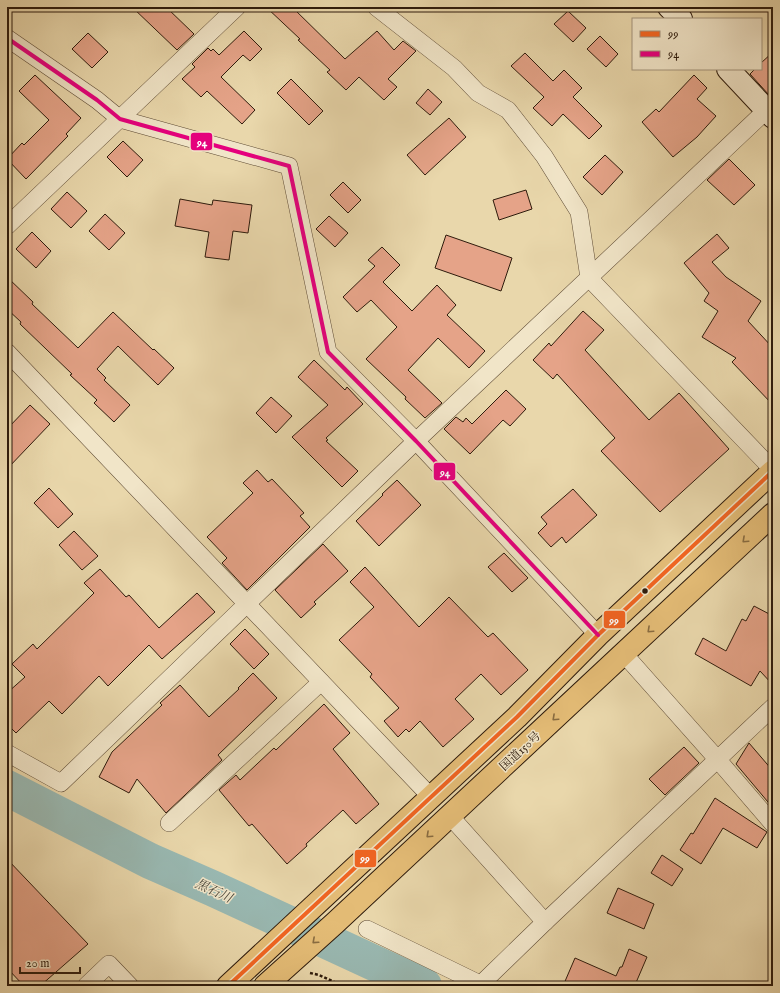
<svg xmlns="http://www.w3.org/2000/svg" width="780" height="993" font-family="'IM FELL English','Noto Serif JP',serif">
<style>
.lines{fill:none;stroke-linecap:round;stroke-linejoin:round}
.river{stroke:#99b8b1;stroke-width:36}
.building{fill:#e5a388;stroke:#2e1b0c}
.street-casing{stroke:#5d4a34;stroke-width:18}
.secondary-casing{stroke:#2e1b0c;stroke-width:24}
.highway-casing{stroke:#2e1b0c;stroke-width:24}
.path{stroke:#2e1b0c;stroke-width:2.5;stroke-dasharray:3 2;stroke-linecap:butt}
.street{stroke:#f1e5c8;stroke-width:17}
.secondary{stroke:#f1e5c8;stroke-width:22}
.highway{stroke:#e4bc76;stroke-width:22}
.bus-1-casing{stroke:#f1e5c8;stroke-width:7}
.bus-2-casing{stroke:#f1e5c8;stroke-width:7}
.bus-1{stroke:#f26522;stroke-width:4}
.bus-2{stroke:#e5007d;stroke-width:4}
.oneway{stroke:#896c41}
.bus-dot{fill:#2e1b0c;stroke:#f1e5c8;stroke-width:1.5}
.labels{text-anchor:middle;stroke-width:3;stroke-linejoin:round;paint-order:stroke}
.street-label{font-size:12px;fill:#2e1b0c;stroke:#f1e5c8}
.water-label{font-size:13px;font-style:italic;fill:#4e4a3e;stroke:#f1e5c8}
.line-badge{stroke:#f1e5c8;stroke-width:1.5}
.badge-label{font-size:11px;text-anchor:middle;font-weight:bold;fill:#fff}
</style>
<rect width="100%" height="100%" fill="#e9d7ab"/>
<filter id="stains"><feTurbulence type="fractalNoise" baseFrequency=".005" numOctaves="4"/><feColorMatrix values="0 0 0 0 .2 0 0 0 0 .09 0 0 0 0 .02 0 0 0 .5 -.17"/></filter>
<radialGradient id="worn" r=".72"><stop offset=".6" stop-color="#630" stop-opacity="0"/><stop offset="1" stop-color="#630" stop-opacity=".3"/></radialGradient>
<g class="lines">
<!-- river -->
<polyline class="river" points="7,788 150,861 214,889 424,986"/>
</g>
<!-- building -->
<g class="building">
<polygon points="132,7 166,7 194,34 177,50"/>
<polygon points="266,7 292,7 345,59 377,31 394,50 403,41 416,51 388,79 397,87 384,100 359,77 346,90 327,72 330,70 298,40 300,39"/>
<polygon points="568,11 586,28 573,42 554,24"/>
<polygon points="244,31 262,49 250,61 243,55 221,77 255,110 242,124 207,91 201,97 182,79 195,67 192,64 208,48 211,51 213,49 219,55"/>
<polygon points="88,33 108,52 92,68 72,49"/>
<polygon points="600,36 618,54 606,67 587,49"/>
<polygon points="773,52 773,94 769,95 750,74 755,69 761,69 761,63"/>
<polygon points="525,53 553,81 564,70 582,88 573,97 602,126 589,139 563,114 552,126 533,108 544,97 511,66"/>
<polygon points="35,75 81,118 66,134 68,136 26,179 7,159 22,143 24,145 49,120 19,91"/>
<polygon points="694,75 707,88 697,99 716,116 697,137 673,157 642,122 656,109 659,112"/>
<polygon points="291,79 323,111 309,125 277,93"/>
<polygon points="428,89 442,102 430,115 416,103"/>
<polygon points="449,118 466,137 425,175 407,155"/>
<polygon points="123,141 143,160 127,177 107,157"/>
<polygon points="605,155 623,172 602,195 583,177"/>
<polygon points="729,159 755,185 734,205 707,180"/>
<polygon points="343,182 361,200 348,213 330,195"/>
<polygon points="526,190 532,209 499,220 493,200"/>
<polygon points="67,192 87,211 71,228 51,209"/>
<polygon points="180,199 212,205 213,200 252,205 248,233 233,231 229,260 205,257 209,232 175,226"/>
<polygon points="105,214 125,233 109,250 89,231"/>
<polygon points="329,216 348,233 335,247 316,229"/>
<polygon points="32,232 51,251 36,268 16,249"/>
<polygon points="717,234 729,248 712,262 726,277 761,301 748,321 773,348 773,405 732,362 736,358 702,337 718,311 704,301 709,293 684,263"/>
<polygon points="446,235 512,258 501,291 435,268"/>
<polygon points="382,247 400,265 383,282 412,311 437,285 456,305 447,315 485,351 469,368 438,338 408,370 442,403 425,418 405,399 406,397 366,359 397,327 371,300 357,312 343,297 375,266 368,260"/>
<polygon points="7,277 33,302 32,304 78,348 113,312 153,350 154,349 174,368 158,385 118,346 97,369 106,378 104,380 130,405 114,422 94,403 97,400 70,375 72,374 20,324 21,322 7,309"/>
<polygon points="583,311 604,330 585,350 649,420 679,393 729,449 660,512 601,451 615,438 557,374 553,379 533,360 549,343 551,346"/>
<polygon points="314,360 345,390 347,387 363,404 326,438 328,440 326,441 358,471 342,487 292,437 328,405 298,377"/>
<polygon points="506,390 526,409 510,426 503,420 470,454 444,429 456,417 463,422 466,418 472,424"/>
<polygon points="271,397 292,416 276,433 256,413"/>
<polygon points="30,405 50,424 7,469 7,429"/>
<polygon points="257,470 268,482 272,479 291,499 304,513 300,516 310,527 247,590 222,563 227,558 207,537 253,493 243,483"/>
<polygon points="397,480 421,505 379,546 356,521 383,495 382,494"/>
<polygon points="49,488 73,514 58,528 34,503"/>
<polygon points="573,489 597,515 566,543 562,537 551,547 538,533 547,524 541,517"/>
<polygon points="74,531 98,556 82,570 59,545"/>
<polygon points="323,544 348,571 314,602 316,604 301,618 275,590"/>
<polygon points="504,553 528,578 512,592 488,567"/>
<polygon points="365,567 419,627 449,597 488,637 493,633 528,670 501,695 481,674 455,699 474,719 443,747 420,721 409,732 406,729 398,737 384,721 399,708 370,677 372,674 339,640 374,607 350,582"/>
<polygon points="100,569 126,597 129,595 159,628 197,593 215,612 162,659 149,645 108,686 99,676 62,714 49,701 16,733 7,724 7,693 25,677 12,664 33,644 37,649 94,593 84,583"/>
<polygon points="754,606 773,616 773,685 760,671 751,686 695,654 703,638 726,651 742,619 746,621"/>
<polygon points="245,629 269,654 254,669 230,644"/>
<polygon points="253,673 277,698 218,755 222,760 166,813 137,779 129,793 99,777 112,752 162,705 160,703 180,685 209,717 239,689 238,688"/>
<polygon points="324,704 350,733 333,749 379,804 356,824 343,810 306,844 307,846 287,864 252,824 249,826 219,790 236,775 240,780 274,748 276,750"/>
<polygon points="749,743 773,771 773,808 736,764"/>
<polygon points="684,747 699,763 665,795 649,779"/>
<polygon points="715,798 767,832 757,848 723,828 701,864 680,850 691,833 693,834"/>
<polygon points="662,855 683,869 672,886 651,873"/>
<polygon points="7,859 88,944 40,986 24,986 7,968"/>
<polygon points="618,888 654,904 644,929 607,913"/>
<polygon points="629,949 647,957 635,985 637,986 563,986 575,958 616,976 620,967 622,967"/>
</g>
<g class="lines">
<!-- street casing -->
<g class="street-casing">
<g id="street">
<polyline points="376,7 454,68 478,93 508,110 544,156 579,212 589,278 773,470"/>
<polyline points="7,38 97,100 120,119 289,166 328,352 416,441 598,635"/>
<polyline points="7,226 237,7"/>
<polyline points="7,352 431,797"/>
<polyline points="624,654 718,760 773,824"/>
<polyline points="7,753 61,783 416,441 773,104"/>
<polyline points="450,816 545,922"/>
<polyline points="169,823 321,682"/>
<polyline points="367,929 480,984"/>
<polyline points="86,986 109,964 130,986"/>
<polyline points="479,986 545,922 773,707"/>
</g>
</g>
<!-- secondary casing -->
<g class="secondary-casing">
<g id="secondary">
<polyline points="669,7 681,19"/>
<polyline points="728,69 773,117"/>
</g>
</g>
<!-- highway casing -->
<g class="highway-casing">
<g id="highway">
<polyline points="228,986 517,717 598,635 773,471"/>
<polyline points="265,986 335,923 773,514"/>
</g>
</g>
<!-- path -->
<polyline class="path" points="310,973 319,975 343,986"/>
<!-- street -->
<use href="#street" class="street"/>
<!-- secondary -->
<use href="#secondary" class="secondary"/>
<!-- highway -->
<use href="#highway" class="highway"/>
<!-- bus-1 casing -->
<g class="bus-1-casing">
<polyline id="bus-1" points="228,986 517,717 598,635 773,471"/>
</g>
<!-- bus-2 casing -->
<g class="bus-2-casing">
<polyline id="bus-2" points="7,38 97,100 120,119 289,166 328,352 416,441 598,635"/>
</g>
<!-- bus-1 -->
<use href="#bus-1" class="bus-1"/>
<!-- bus-2 -->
<use href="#bus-2" class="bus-2"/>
</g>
<!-- one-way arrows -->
<defs><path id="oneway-chevron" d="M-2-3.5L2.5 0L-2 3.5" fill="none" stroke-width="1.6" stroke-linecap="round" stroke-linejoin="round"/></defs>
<g class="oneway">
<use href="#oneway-chevron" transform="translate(745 540) rotate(137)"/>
<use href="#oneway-chevron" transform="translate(650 630) rotate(137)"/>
<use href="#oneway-chevron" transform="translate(555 718) rotate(137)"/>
<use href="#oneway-chevron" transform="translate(429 835) rotate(137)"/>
<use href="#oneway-chevron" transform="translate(315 941) rotate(138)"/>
</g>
<!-- markers -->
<circle class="bus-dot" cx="645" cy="591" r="3.5"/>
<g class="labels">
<!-- street labels -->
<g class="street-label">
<text transform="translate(520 751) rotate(-43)" y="4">国道150号</text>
</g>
<!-- water labels -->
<g class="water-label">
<text transform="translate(214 890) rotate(25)" y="5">黒石川</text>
</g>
</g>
<g class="line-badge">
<rect x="190" y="132" width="23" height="19" rx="4" fill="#e5007d"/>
<rect x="433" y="462" width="23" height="19" rx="4" fill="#e5007d"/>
<rect x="603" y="610" width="23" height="19" rx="4" fill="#f26522"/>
<rect x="354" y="849" width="23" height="19" rx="4" fill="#f26522"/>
</g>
<g class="badge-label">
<text x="202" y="146">94</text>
<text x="445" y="476">94</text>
<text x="614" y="624">99</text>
<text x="365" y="862">99</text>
</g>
<!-- margin -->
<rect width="780" height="993" fill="none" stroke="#e9d7ab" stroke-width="24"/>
<rect x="8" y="8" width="764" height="977" fill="none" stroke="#2e1b0c" stroke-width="2"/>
<rect x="12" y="12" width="756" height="969" fill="none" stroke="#2e1b0c"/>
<!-- legend -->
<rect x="632" y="18" width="130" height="52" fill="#f1e5c8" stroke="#a3947d"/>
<rect x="640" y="31" width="20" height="6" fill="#f26522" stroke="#a3947d"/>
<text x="668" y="38" font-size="12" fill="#2e1b0c">99</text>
<rect x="640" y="51" width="20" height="6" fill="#e5007d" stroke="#a3947d"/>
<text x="668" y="58" font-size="12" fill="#2e1b0c">94</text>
<!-- scale -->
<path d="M20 967v6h60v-6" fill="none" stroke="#2e1b0c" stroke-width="2"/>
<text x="26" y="967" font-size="12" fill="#2e1b0c" stroke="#f1e5c8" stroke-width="3" paint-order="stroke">20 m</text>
<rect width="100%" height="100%" filter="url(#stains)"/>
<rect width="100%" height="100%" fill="url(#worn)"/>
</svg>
